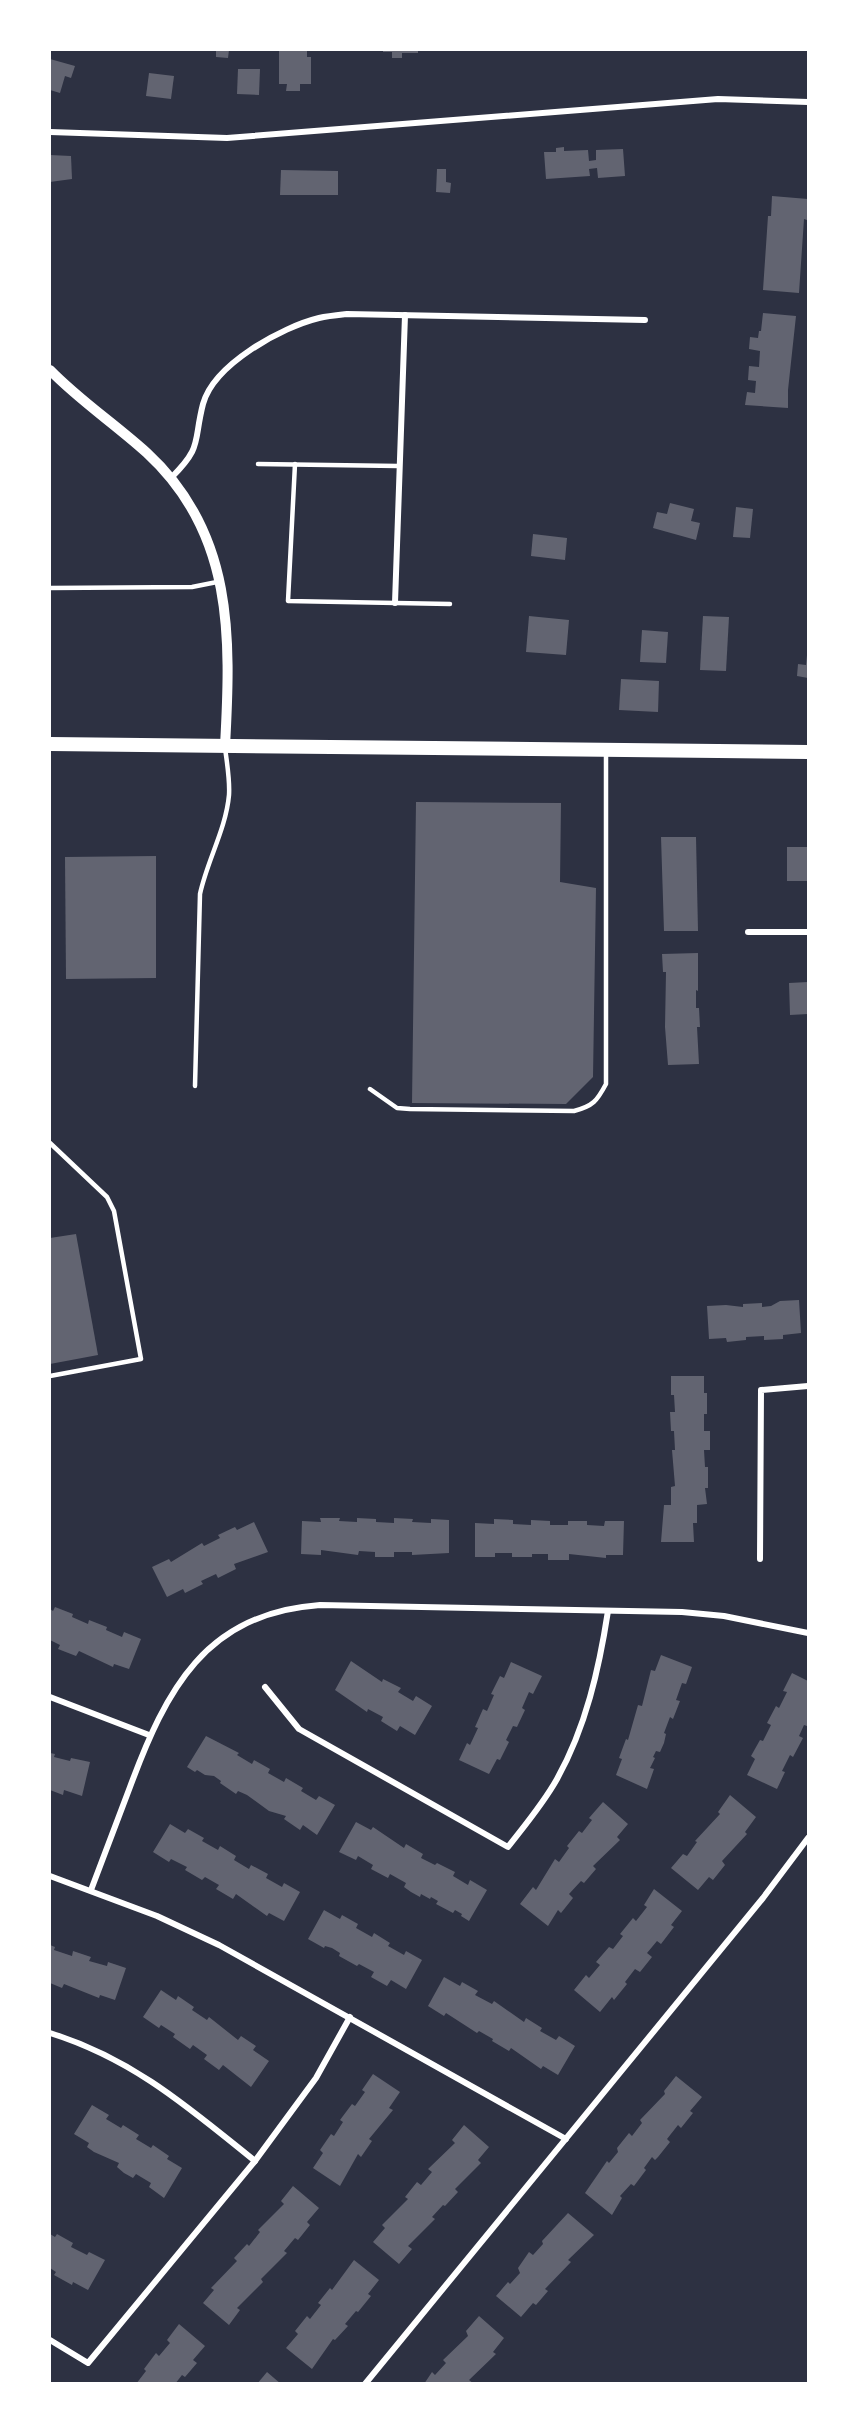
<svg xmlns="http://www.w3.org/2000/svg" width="858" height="2433" font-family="'PT Sans',sans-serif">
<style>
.building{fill:#626471}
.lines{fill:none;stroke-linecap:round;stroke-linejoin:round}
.service{stroke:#fff;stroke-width:4.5}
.minor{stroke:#fff;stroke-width:6}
.tertiary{stroke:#fff;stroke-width:10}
.primary{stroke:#fff;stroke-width:14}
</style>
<rect width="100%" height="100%" fill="#2d3142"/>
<!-- building -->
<g class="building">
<polygon points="216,50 229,50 228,58 216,57"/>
<polygon points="279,50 307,50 307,57 311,57 311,84 300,84 300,91 286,91 287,84 279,84"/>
<polygon points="383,50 418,50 418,53 402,53 402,58 392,58 392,52 383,52"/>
<polygon points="50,59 75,66 71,78 65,76 60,93 50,90"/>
<polygon points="238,69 260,69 259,95 237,94"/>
<polygon points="149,73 174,76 171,99 146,96"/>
<polygon points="564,147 564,151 588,150 589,161 596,160 596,150 623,149 625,176 598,178 597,168 589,169 590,176 546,179 544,152 556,152 556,148"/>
<polygon points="50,155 71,156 72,179 50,182"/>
<polygon points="437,169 446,169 446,182 451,183 450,193 436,192"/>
<polygon points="281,170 338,171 338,195 280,195"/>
<polygon points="772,196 808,199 807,220 804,219 799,293 763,290 768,216 771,216"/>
<polygon points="763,313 796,316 788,390 788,408 745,405 747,392 755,393 756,381 748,380 749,366 759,367 760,351 749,349 750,337 758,338 759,331 761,331"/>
<polygon points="670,503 694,509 691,521 700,523 696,540 653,528 657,512 667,514"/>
<polygon points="736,507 753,509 750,538 733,537"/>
<polygon points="533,534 567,538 565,560 531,556"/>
<polygon points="529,616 569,620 566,655 526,652"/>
<polygon points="703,616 729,617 726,671 700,670"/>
<polygon points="642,630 668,632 666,663 640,662"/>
<polygon points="807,655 808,655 808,678 797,676 798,664 806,665"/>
<polygon points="621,679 659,681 658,712 619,710"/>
<polygon points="416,802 561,803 560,882 596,888 593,1077 566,1104 412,1103"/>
<polygon points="661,837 696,837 698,931 664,931"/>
<rect x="787" y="847" width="21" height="34"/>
<polygon points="156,856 156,978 66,979 65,857"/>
<polygon points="698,953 698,991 696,990 696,1008 699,1008 700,1027 697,1027 699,1064 668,1065 665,1027 666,972 663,972 662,954"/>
<polygon points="808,982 808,1014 790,1015 789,983"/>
<polygon points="76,1234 98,1355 50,1364 50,1238"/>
<polygon points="799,1300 801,1333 783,1335 783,1339 764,1340 764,1336 746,1337 746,1340 727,1342 726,1338 709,1339 707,1306 726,1305 743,1307 743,1304 762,1303 762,1307 771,1306 780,1301"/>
<polygon points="671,1376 704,1376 704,1393 707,1393 707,1414 704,1414 704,1431 710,1431 710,1450 704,1450 705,1467 708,1467 708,1488 705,1488 707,1504 697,1505 697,1523 693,1523 694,1542 661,1542 664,1505 671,1505 671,1487 675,1486 672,1450 675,1450 674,1431 671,1431 670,1412 675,1412 674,1395 671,1395"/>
<polygon points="320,1518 340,1518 339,1521 357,1522 357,1518 376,1519 376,1522 394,1523 394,1518 413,1519 412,1522 431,1523 431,1519 449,1520 449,1553 412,1555 412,1552 394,1552 394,1557 375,1557 375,1552 359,1551 358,1555 321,1550 321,1555 301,1554 302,1521 321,1522"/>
<polygon points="494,1519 513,1520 513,1524 531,1525 531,1520 550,1521 550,1525 568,1525 568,1521 587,1521 587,1525 604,1526 605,1521 624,1521 623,1555 606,1555 606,1558 569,1554 569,1560 548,1560 548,1554 532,1554 532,1557 512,1557 512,1553 495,1553 495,1557 475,1557 475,1523 494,1524"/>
<polygon points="254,1522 268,1552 234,1564 236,1569 218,1578 216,1574 201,1581 203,1584 185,1593 183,1589 167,1597 152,1567 169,1559 171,1562 202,1543 204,1546 220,1538 218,1535 235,1527 237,1530"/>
<polygon points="55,1607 73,1614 72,1617 88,1624 89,1620 107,1627 106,1630 122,1637 124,1632 141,1639 129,1669 114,1664 113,1667 79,1651 76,1656 58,1649 60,1645 50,1640 50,1609 53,1611"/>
<polygon points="661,1655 692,1667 686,1684 682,1683 676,1700 680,1701 673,1719 670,1717 664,1733 666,1734 664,1743 660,1752 656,1751 653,1757 655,1758 650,1768 654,1769 647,1789 616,1775 622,1759 619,1758 626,1739 628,1740 638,1705 642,1706 651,1670 655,1671"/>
<polygon points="351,1661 382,1682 383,1679 401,1688 398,1692 413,1701 416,1696 432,1706 415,1735 400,1726 397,1731 381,1721 383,1717 368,1709 367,1712 335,1690"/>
<polygon points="511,1662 542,1676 533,1694 529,1692 522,1708 525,1710 517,1727 513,1726 506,1740 509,1742 500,1760 497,1759 489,1774 459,1760 467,1743 470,1745 478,1728 475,1727 483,1709 487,1711 494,1695 491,1694 500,1676 504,1678"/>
<polygon points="792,1673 808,1681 808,1723 807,1726 804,1725 799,1736 803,1738 793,1757 790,1755 782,1771 785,1772 777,1789 747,1775 755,1759 751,1756 760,1740 763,1741 771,1725 767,1723 776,1706 779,1708 787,1692 783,1691"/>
<polygon points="206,1736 239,1753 237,1755 252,1764 254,1760 270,1769 268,1773 284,1782 286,1778 303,1788 301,1791 316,1800 319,1796 335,1805 317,1835 303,1825 300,1830 284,1819 286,1816 269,1811 247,1795 238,1791 236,1794 220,1783 221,1781 214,1776 205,1775 197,1770 195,1772 187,1767"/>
<polygon points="50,1753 55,1754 54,1757 70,1761 71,1758 90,1762 82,1796 64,1790 63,1795 50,1790"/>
<polygon points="730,1795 756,1817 745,1832 747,1834 722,1861 725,1865 713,1880 709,1877 698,1890 671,1868 683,1854 687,1856 697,1842 695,1841 720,1814 718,1812"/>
<polygon points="603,1802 628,1824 617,1837 620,1840 593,1866 596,1869 584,1883 581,1881 569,1894 573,1898 561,1913 558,1910 548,1926 520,1904 533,1887 536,1890 555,1859 559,1862 569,1848 567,1846 579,1831 582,1833 592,1820 589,1818"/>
<polygon points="356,1822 371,1830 373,1827 404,1848 406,1844 423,1854 421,1858 435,1865 437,1863 455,1872 453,1876 468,1885 470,1880 487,1890 469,1921 461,1916 462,1914 455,1910 453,1913 436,1904 438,1901 431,1897 430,1899 421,1894 420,1897 411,1892 404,1887 406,1883 390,1874 388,1878 371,1869 373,1865 358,1856 356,1860 339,1852"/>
<polygon points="170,1824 185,1833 188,1829 204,1838 202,1841 218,1850 220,1846 236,1856 234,1860 249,1869 251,1865 268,1874 266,1878 282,1887 284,1883 300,1892 284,1921 269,1913 267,1916 236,1894 233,1899 216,1889 219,1885 205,1877 202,1880 185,1870 187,1867 171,1859 169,1862 153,1852"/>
<polygon points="654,1889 682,1911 671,1925 674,1927 661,1944 657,1941 647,1953 652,1957 640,1972 635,1969 625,1982 627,1984 614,2000 612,1997 600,2012 574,1990 586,1975 589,1978 600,1965 596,1962 609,1947 613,1949 623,1936 620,1934 633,1918 636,1921 647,1907 644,1905"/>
<polygon points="324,1910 340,1919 342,1915 358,1924 356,1928 372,1937 374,1933 390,1943 388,1946 404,1955 406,1951 422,1960 406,1989 391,1980 387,1986 371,1977 374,1972 359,1964 357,1966 339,1956 340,1953 332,1948 325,1946 324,1948 308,1939"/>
<polygon points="50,1945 55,1947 54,1950 72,1956 73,1951 91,1957 89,1961 107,1966 108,1962 126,1968 115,2000 100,1995 99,1998 64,1984 62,1988 50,1983"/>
<polygon points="444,1977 460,1986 462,1982 478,1991 475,1995 492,2004 494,2001 524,2022 526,2018 542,2028 540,2031 556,2040 559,2036 575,2046 558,2075 543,2066 541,2069 511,2048 509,2051 492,2041 493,2039 479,2031 477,2033 446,2013 444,2016 428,2006"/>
<polygon points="161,1990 176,2000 178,1996 194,2007 192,2010 207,2020 209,2017 238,2040 241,2036 256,2046 253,2050 269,2061 251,2087 223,2065 219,2070 204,2059 207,2055 193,2045 190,2049 173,2037 175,2034 161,2025 159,2028 143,2017"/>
<polygon points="373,2074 400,2092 389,2108 393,2110 369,2139 372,2141 361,2157 358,2154 340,2186 313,2168 323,2153 320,2150 331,2134 334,2136 343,2122 340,2120 352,2104 355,2106 365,2092 362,2090"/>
<polygon points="676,2076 702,2097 690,2111 693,2113 681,2128 678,2125 667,2139 670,2142 658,2157 655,2160 652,2157 644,2168 646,2170 634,2186 631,2184 620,2196 622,2198 612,2215 585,2193 607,2161 609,2163 618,2152 617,2148 629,2133 632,2136 642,2123 640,2120 665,2094 664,2091"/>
<polygon points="92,2105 109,2115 106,2119 121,2128 123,2125 139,2135 136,2139 151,2148 153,2145 169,2156 167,2159 182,2168 164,2198 149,2187 151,2183 136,2174 133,2178 124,2173 117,2167 119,2163 94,2152 87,2147 89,2143 74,2134"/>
<polygon points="464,2125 489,2147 478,2160 481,2163 455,2189 458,2192 445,2206 443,2205 432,2217 435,2219 408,2246 412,2249 399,2264 373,2242 385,2228 382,2225 408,2199 405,2197 417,2182 421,2185 432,2172 428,2169 455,2143 452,2140"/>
<polygon points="293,2186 319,2208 307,2222 310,2225 298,2240 295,2238 284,2251 287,2253 261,2279 263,2282 237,2308 240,2310 229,2325 203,2303 214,2290 211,2288 237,2261 234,2258 247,2244 249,2246 260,2232 258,2230 284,2204 281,2201"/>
<polygon points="568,2213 594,2235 568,2260 571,2262 545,2289 548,2291 536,2305 533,2303 521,2317 496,2296 508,2282 510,2284 520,2273 518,2268 529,2252 533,2255 543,2244 542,2241"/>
<polygon points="50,2234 55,2237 57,2234 73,2243 71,2247 87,2255 89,2252 105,2260 88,2290 73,2282 72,2285 54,2275 56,2272 50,2268"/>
<polygon points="354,2260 379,2280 368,2294 371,2296 358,2312 356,2311 345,2324 348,2326 335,2340 333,2339 312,2369 286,2348 298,2334 295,2331 307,2316 310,2319 321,2305 318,2303 330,2288 332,2290"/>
<polygon points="479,2316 504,2338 493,2352 496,2354 469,2380 474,2384 424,2384 432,2372 435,2375 446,2363 443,2360 468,2336 466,2331"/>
<polygon points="179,2324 205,2346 193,2360 197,2363 185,2377 182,2375 175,2384 136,2384 146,2371 144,2369 156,2353 159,2356 170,2343 167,2340"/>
<polygon points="267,2372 281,2384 257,2384"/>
</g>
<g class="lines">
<!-- service -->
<g class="service">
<polyline points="258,464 398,466"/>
<polyline points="295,464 288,601 450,604"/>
<polyline points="50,588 192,587 217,582"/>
<path d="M 195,1086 L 200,894 C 207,861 226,829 229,795 C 230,780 227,763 225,748"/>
<path d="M 370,1089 L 397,1108 L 410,1109 L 574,1111 C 593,1106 597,1101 606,1084 L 606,752"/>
<polyline points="50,1143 107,1197 114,1211 141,1359 50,1376"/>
</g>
<!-- minor -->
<g class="minor">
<polyline points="50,132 227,138 718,99 808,102"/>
<path d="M 171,478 C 203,446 193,443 203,404 C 214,364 282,327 319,318 C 328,316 338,315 347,314 L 645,320"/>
<polyline points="395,603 405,315"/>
<polyline points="748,932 808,932"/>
<polyline points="760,1559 761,1390 808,1386"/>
<path d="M 265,1687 L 299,1729 L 508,1847 C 525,1825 543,1804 557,1779 C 586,1727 599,1669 608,1611"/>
<polyline points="50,1697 149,1735"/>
<polyline points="50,1876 157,1916 219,1945 566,2139"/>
<path d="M 91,1890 C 104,1855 117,1821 130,1787 C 166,1690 205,1613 320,1605 L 682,1612 L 724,1616 L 808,1633"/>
<path d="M 50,2033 C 133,2059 188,2107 255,2161"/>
<polyline points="50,2340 88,2363 255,2161 316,2078 350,2017"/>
<polyline points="365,2384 763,1898 808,1838"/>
</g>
<!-- tertiary -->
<path class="tertiary" d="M 50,370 C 79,400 115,424 147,453 C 234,533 231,637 225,746"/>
<!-- primary -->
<polyline class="primary" points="50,744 808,752"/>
</g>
<!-- border -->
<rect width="858" height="2433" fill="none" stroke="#ffffff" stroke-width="102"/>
</svg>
